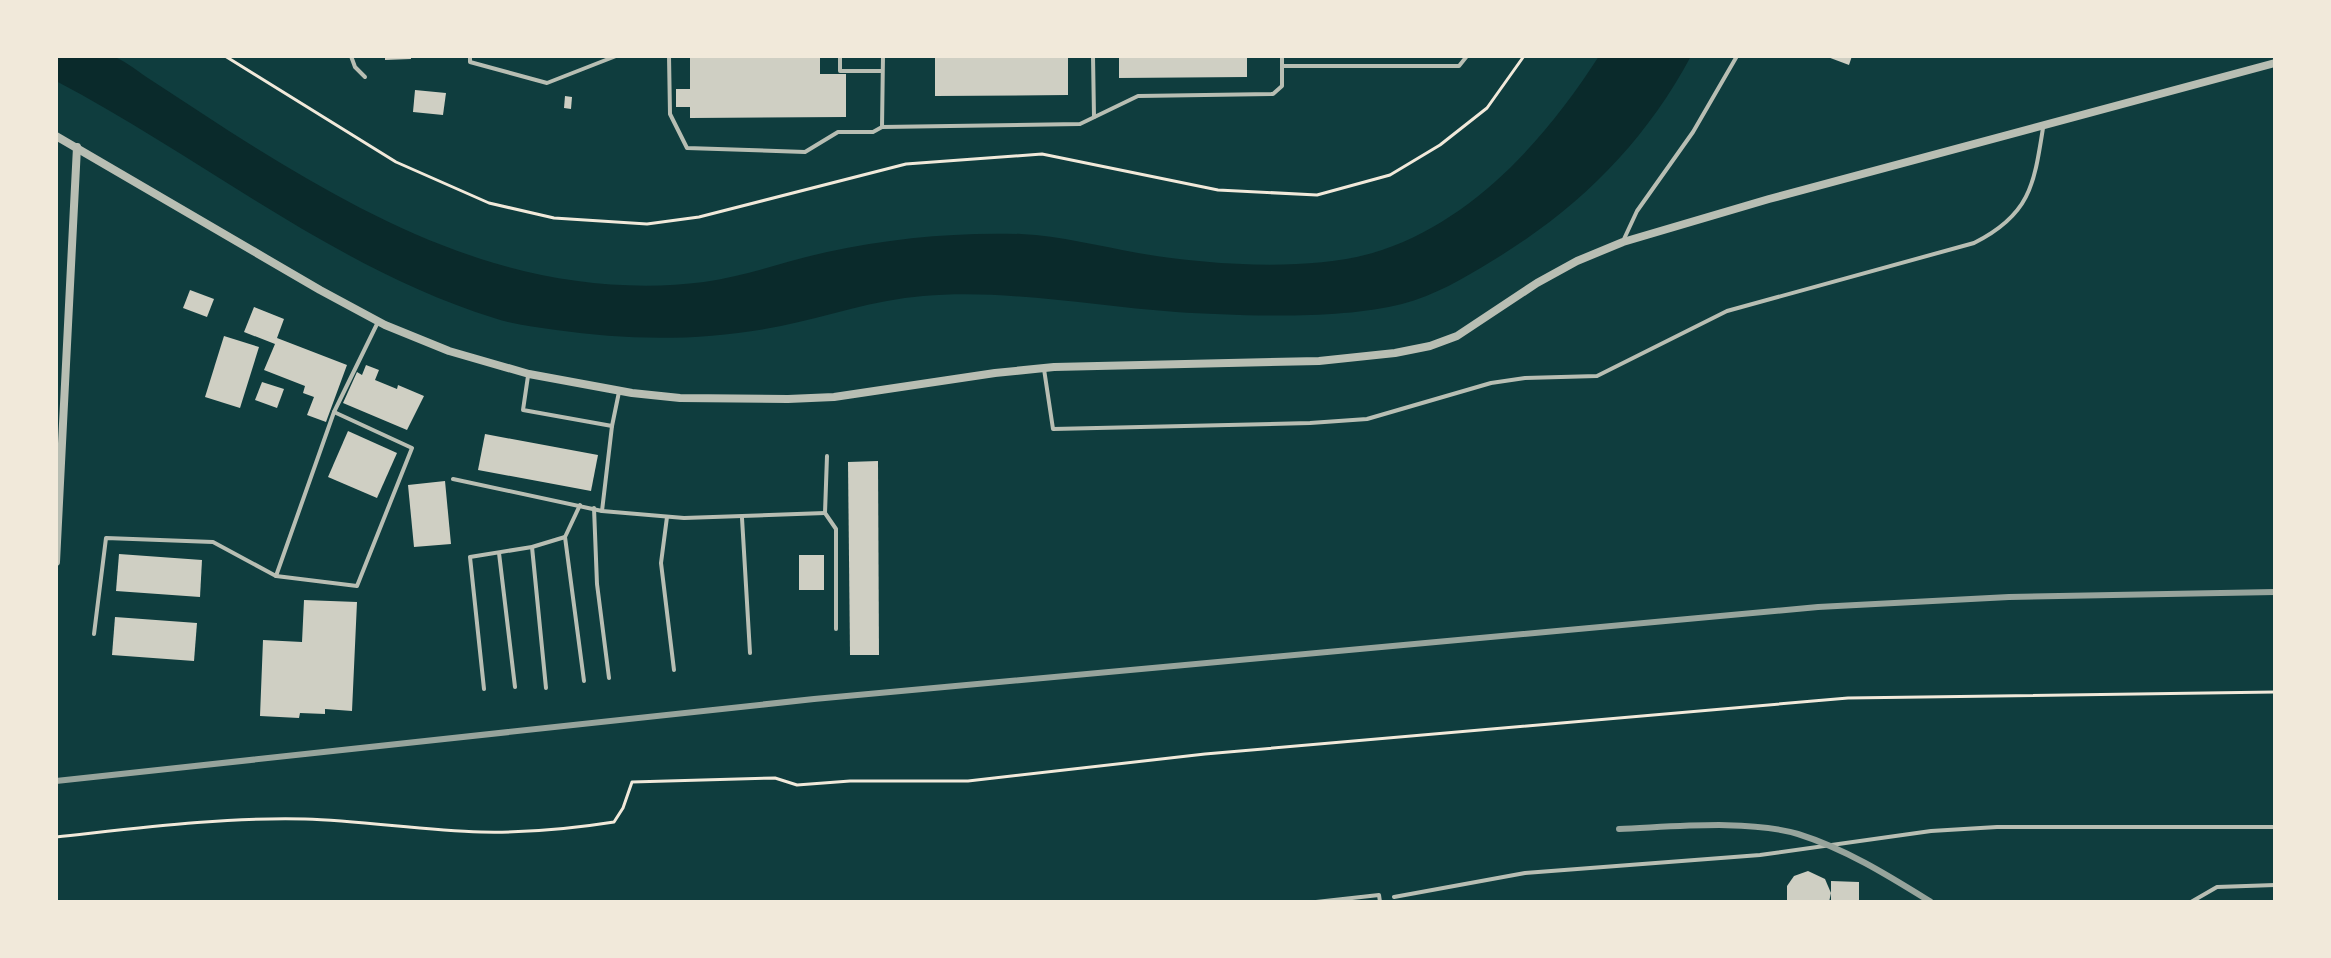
<svg xmlns="http://www.w3.org/2000/svg" width="2331" height="958" font-family="Commissioner,sans-serif">
<style>
.water{fill:#0a2a2b}
.building{fill:#cfcfc3}
.lines{fill:none;stroke-linecap:round;stroke-linejoin:round}
.path{stroke:#f1e9da;stroke-width:3}
.service{stroke:#b8beb3;stroke-width:4}
.minor{stroke:#b8beb3;stroke-width:8}
.rail{stroke:#97a49c;stroke-width:6}
</style>
<rect width="100%" height="100%" fill="#0f3d3e"/>
<!-- water -->
<path class="water" d="M 56,56 C 73,56 99,51 115,57 C 127,62 140,73 151,80 C 177,97 203,114 229,131 C 313,184 398,234 494,263 C 560,283 635,291 704,282 C 746,276 786,261 827,252 C 891,238 956,232 1021,234 C 1061,236 1099,246 1138,253 C 1208,265 1315,273 1382,250 C 1476,218 1547,137 1599,56 L 1691,56 C 1644,144 1577,210 1492,261 C 1464,278 1434,296 1402,304 C 1340,320 1240,316 1176,312 C 1092,306 1007,289 923,296 C 874,300 829,316 781,326 C 706,341 631,341 556,330 C 535,327 514,325 494,318 C 334,268 203,158 56,81 Z"/>
<!-- building -->
<g class="building">
<polygon points="385,56 411,56 411,59 385,60"/>
<polygon points="690,56 820,56 820,74 846,74 846,117 690,118 690,107 676,107 676,89 690,89"/>
<polygon points="961,56 1068,56 1068,95 935,96 935,57"/>
<polygon points="1119,56 1247,56 1247,77 1119,78"/>
<polygon points="1825,56 1852,56 1849,65"/>
<polygon points="415,90 446,93 443,115 413,112"/>
<polygon points="565,96 572,97 571,109 564,108"/>
<polygon points="190,290 214,299 207,317 183,308"/>
<polygon points="254,307 284,319 277,338 347,365 326,422 307,415 314,397 303,393 305,386 264,370 275,344 244,332"/>
<polygon points="224,336 259,347 240,408 205,397"/>
<polygon points="366,365 379,370 375,380 397,389 398,385 424,396 407,430 343,403 357,372 362,375"/>
<polygon points="262,382 284,389 277,408 255,400"/>
<polygon points="348,431 397,453 377,498 328,477"/>
<polygon points="485,434 598,455 591,491 478,470"/>
<polygon points="878,461 879,655 850,655 848,462"/>
<polygon points="445,481 451,544 414,547 408,485"/>
<polygon points="119,554 202,560 200,597 116,591"/>
<rect x="799" y="555" width="25" height="35"/>
<polygon points="304,600 357,602 352,711 325,709 325,714 300,713 299,718 260,716 263,640 302,642"/>
<polygon points="115,617 197,623 194,661 112,655"/>
<polygon points="1808,871 1825,879 1831,893 1829,902 1787,901 1787,886 1794,876"/>
<polygon points="1831,881 1859,882 1859,902 1831,902"/>
</g>
<g class="lines">
<!-- path -->
<g class="path">
<polyline points="225,56 396,162 489,203 554,218 647,224 699,217 906,164 1042,154 1218,190 1317,195 1390,175 1440,145 1487,108 1524,56"/>
<path d="M 56,837 C 139,828 221,817 305,819 C 363,821 422,830 481,832 C 526,833 570,829 614,822 L 623,808 L 632,782 L 775,778 L 797,785 L 850,781 L 968,781 L 1205,754 L 1848,698 L 2275,692"/>
</g>
<!-- service -->
<g class="service">
<polyline points="351,56 355,67 365,77"/>
<polyline points="470,56 470,62 547,83 616,56"/>
<polyline points="669,56 670,114 687,148 805,152 838,132 873,132 882,127 1080,124 1138,96 1273,94 1282,86 1282,56"/>
<polyline points="840,56 840,71 882,71"/>
<polyline points="1093,56 1094,117"/>
<polyline points="1282,66 1459,66 1467,56"/>
<polyline points="882,127 883,56"/>
<polyline points="1624,239 1637,211 1693,132 1737,56"/>
<path d="M 1044,369 L 1053,429 L 1310,423 L 1367,419 L 1491,383 L 1525,378 L 1597,376 L 1727,311 L 1974,243 C 2030,215 2034,185 2043,128"/>
<polyline points="528,376 523,410 612,426 619,392"/>
<polyline points="827,456 825,513 836,529 836,629"/>
<polyline points="453,479 602,511 684,518 825,513"/>
<polyline points="594,508 597,584 609,678"/>
<polyline points="602,511 612,426"/>
<polyline points="667,517 661,563 674,670"/>
<polyline points="742,518 750,653"/>
<polyline points="565,537 584,681"/>
<polyline points="532,547 546,688"/>
<polyline points="499,553 515,687"/>
<polyline points="276,576 357,586 412,448 334,412"/>
<polyline points="94,634 106,538 213,542 276,576 334,412 378,322"/>
<polyline points="484,689 470,557 532,547 565,537 580,505"/>
<polyline points="1394,897 1525,873 1760,855 1931,831 1997,827 2275,827"/>
<polyline points="1316,902 1379,895 1380,902"/>
<polyline points="2191,902 2217,887 2275,885"/>
</g>
<!-- minor -->
<g class="minor">
<polyline points="56,136 320,290 385,325 449,351 529,374 632,393 680,398 788,399 834,397 995,373 1054,367 1319,361 1395,353 1430,346 1457,336 1537,283 1577,261 1623,242 1769,199 2275,63"/>
<polyline points="56,562 77,147"/>
</g>
<!-- rail -->
<g class="rail">
<polyline points="56,781 814,699 1818,607 2009,597 2275,592"/>
<path d="M 1619,829 C 1672,827 1747,819 1798,834 C 1846,849 1889,876 1931,902"/>
</g>
</g>
<!-- border -->
<rect width="2331" height="958" fill="none" stroke="#f1e9da" stroke-width="116"/>
</svg>
